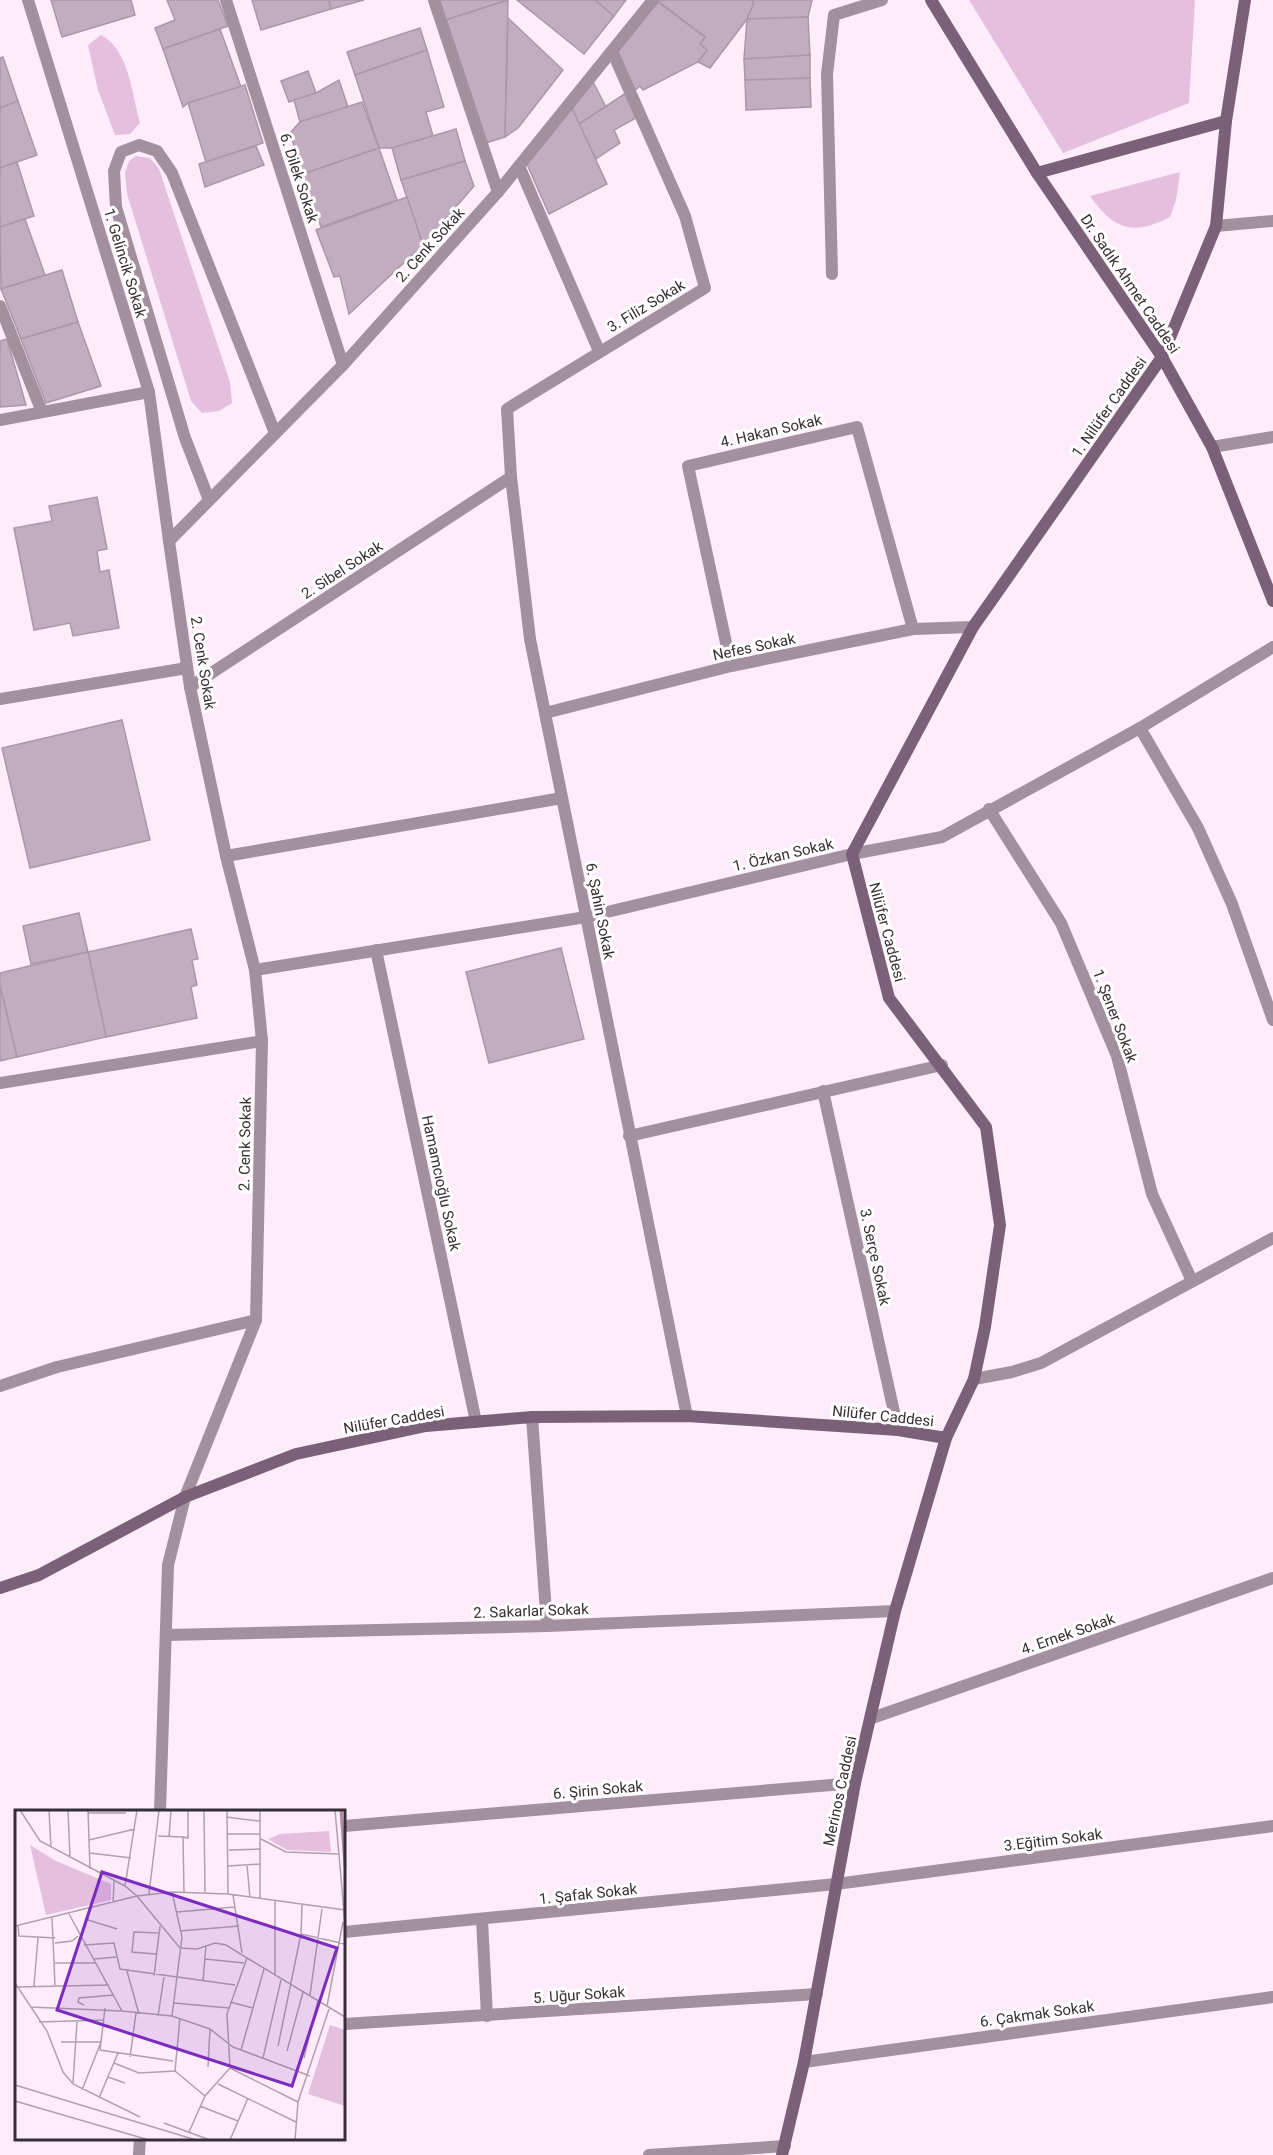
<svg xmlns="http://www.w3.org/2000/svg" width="1273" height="2155" font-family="Roboto,sans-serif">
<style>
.green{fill:#e4bfdf}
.building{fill:#c2acbf;stroke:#ab97a8;stroke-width:1.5}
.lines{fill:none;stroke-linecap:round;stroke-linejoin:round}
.minor{stroke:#a2909f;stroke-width:12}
.secondary{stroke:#7b6177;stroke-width:12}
.labels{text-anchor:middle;stroke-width:6;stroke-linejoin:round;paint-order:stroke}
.street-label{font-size:15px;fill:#382f36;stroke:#fff}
.inset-river{fill:none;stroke:#b089ab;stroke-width:3}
.inset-road{fill:none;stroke:#afa0ac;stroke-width:1.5}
.view{fill:#7b2cbf;fill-opacity:0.15;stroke:#7b2cbf;stroke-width:3}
.inset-edge{fill:none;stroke:#382f36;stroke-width:3}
</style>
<rect width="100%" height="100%" fill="#feecfb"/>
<!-- green -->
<g class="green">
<polygon points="969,0 1195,0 1189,103 1063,153"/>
<path d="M 101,35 C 129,49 132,95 140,123 L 130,134 L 115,135 L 98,90 L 88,45 Z"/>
<polygon points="136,156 150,158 159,169 230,382 232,403 219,411 202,413 191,401 127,194 125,173 129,161"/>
<path d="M 1180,172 L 1176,200 L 1170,217 C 1133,236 1114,230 1090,196 Z"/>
</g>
<!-- building -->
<g class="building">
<polygon points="51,0 131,0 135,15 62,37"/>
<polygon points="167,0 218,0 228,26 163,49 155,28 175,20"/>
<polygon points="252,0 329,0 331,9 261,30"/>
<polygon points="329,0 364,0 331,9"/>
<polygon points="439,0 507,0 446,20"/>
<polygon points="508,0 505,137 486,143 446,20"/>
<polygon points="517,0 595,0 614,16 584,54"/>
<polygon points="595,0 626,0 614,16"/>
<polygon points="657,0 752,0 754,3 747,19 710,68 698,62 707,50 700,44 705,37"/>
<polygon points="752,0 812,0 808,17 747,19 754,3"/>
<polygon points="656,1 705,37 700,44 707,50 698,62 643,90 640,86 635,90 616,50"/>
<polygon points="808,17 810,55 744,59 747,19"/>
<polygon points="508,18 563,70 518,128 505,137"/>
<polygon points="420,28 427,50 355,75 347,52"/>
<polygon points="220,29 241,87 188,103 183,107 163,49"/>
<polygon points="427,50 444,107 426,112 433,136 392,148 379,148 355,75"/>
<polygon points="810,55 810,78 745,80 744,59"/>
<polygon points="3,57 18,101 0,108 0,58"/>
<polygon points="308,71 316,93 289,102 281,81"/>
<polygon points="810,78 811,107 746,110 745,80"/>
<polygon points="339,80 348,107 300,122 294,100 316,93"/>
<polygon points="592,80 606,107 579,124 571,106"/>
<polygon points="245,85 263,143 206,162 188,103"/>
<polygon points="626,93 636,118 614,130 620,143 596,159 579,124"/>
<polygon points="18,101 37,155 0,168 0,108"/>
<polygon points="362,102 379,148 303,174 290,133 300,122"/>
<polygon points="571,106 607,184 549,214 526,162"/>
<polygon points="456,129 465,161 401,180 392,148"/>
<polygon points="256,146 264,165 205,187 199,164"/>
<polygon points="379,148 397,200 321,227 303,174"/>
<polygon points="465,161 474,186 423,245 401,180"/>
<polygon points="17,162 34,216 0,227 0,168"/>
<polygon points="407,197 423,245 349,314 340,276 334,277 316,230"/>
<polygon points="25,219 45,275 1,289 0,227"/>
<polygon points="62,270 78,322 21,339 1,289"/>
<polygon points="78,322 101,386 46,403 21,339"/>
<polygon points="7,339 26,405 0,407 0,341"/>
<polygon points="97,497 107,549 97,551 100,572 109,570 119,628 73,636 70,623 34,630 14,528 52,521 49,506"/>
<polygon points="122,720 150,840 30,868 2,748"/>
<polygon points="79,913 88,952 31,964 23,926"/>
<polygon points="191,929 198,959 192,960 197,985 191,987 197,1018 106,1037 88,952"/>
<polygon points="561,948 584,1039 489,1063 466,972"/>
<polygon points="88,952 106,1037 17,1057 0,986 0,973"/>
<polygon points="0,986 17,1057 0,1061"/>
</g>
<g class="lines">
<!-- minor -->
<g class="minor">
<polyline points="28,0 149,392 169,541"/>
<polyline points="226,0 343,365"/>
<polyline points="434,0 498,192"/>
<polyline points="612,51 685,216 705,288 507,409 511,477 530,639 687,1416"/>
<polyline points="519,166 599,351"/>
<polyline points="1216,226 1273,221"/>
<polyline points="832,274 827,74 834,15 882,0"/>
<polyline points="0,306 42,412"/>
<polyline points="0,420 149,392"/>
<polyline points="1212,447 1273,437"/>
<polyline points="209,500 185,438 116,207 114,171 121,152 139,145 157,151 172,173 275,433"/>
<polyline points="731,666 688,466 857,427 913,629"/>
<polyline points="190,687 511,477"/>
<polyline points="0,699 187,668"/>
<polyline points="545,713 731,666 913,629 973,627"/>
<polyline points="1140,728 1198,828 1232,904 1273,1020"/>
<polyline points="989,809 1061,923 1117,1056 1152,1194 1192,1281"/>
<polyline points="226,856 562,798"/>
<polyline points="376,950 476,1422"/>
<polyline points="255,970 586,917 852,854 942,837 1140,728 1273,647"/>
<polyline points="0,1083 262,1041"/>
<polyline points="823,1091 898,1430"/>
<polyline points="629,1136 942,1065"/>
<polyline points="974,1379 1012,1372 1041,1363 1273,1238"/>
<polyline points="0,1386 57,1367 256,1320"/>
<polyline points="532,1417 547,1626"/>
<polyline points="167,1635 547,1626 895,1611"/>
<polyline points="872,1718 1273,1578"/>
<polyline points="160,1812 168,1565 185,1497 256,1320 262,1041 255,970 226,856 190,687 169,541 343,365 498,192 653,0"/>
<polyline points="344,1826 855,1783"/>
<polyline points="482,1920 487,2016"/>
<polyline points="344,1932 836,1884 1273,1826"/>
<polyline points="344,2024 817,1994"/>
<polyline points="804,2062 1273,1997"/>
<polyline points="139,2155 140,2138"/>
<polyline points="649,2155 785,2146"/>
</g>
<!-- secondary -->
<g class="secondary">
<polyline points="931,0 1037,173 1162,357 1212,447 1273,601"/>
<polyline points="1037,173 1226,121"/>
<polyline points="0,1588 39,1575 185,1497 296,1454 426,1426 532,1417 687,1416 898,1430 946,1438 974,1379 985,1327 1000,1225 986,1127 889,998 852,854 973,627 1162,357 1216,226 1226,121 1245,0"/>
<polyline points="782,2155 804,2062 855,1783 895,1611 946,1438"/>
</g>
</g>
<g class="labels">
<!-- street labels -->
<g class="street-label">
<text transform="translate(299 178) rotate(72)" y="5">6. Dilek Sokak</text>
<text transform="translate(430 245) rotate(-48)" y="5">2. Cenk Sokak</text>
<text transform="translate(125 263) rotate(73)" y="5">1. Gelincik Sokak</text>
<text transform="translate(1130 284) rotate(56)" y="5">Dr. Sadık Ahmet Caddesi</text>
<text transform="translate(646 306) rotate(-31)" y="5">3. Filiz Sokak</text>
<text transform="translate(1109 407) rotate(-55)" y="5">1. Nilüfer Caddesi</text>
<text transform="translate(771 431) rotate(-13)" y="5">4. Hakan Sokak</text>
<text transform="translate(342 570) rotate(-33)" y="5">2. Sibel Sokak</text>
<text transform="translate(754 647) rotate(-12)" y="5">Nefes Sokak</text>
<text transform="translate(203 663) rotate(81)" y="5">2. Cenk Sokak</text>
<text transform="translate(783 855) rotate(-13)" y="5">1. Özkan Sokak</text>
<text transform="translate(600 911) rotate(79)" y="5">6. Şahin Sokak</text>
<text transform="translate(887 932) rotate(75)" y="5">Nilüfer Caddesi</text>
<text transform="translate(1115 1016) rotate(69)" y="5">1. Şener Sokak</text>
<text transform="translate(245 1144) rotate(-89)" y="5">2. Cenk Sokak</text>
<text transform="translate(441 1183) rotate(78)" y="5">Hamamcıoğlu Sokak</text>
<text transform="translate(875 1257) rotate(78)" y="5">3. Serçe Sokak</text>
<text transform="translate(883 1416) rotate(6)" y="5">Nilüfer Caddesi</text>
<text transform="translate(394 1420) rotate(-10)" y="5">Nilüfer Caddesi</text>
<text transform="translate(531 1611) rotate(-2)" y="5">2. Sakarlar Sokak</text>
<text transform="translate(1068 1634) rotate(-19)" y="5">4. Ernek Sokak</text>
<text transform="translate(598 1790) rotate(-5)" y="5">6. Şirin Sokak</text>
<text transform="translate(840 1791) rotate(-78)" y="5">Merinos Caddesi</text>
<text transform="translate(1053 1840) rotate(-7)" y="5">3.Eğitim Sokak</text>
<text transform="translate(588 1894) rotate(-6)" y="5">1. Şafak Sokak</text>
<text transform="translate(579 1995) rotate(-4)" y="5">5. Uğur Sokak</text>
<text transform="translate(1037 2014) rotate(-8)" y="5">6. Çakmak Sokak</text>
</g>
</g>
<!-- overview -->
<g transform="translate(15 1810)">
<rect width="330" height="330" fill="#feecfb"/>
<path d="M 314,21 L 316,42 L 272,40 L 253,29 L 265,24 ZM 15,35 L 41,51 L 96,74 L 96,90 L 31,105 ZM 315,215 L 330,220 L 330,296 L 293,284 Z" fill="#e4bfdf"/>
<path class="inset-river" d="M 326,0 L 330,56"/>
<path class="inset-road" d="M 5,0 L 25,31 L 110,76 L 122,86 L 165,138 L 182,139 L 200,133 L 211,135 L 232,148 L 212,204 L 215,258 L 190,286 L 174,322M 34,0 L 36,38M 53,0 L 55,48M 73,0 L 75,59M 189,0 L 190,82M 212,0 L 213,84M 320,0 L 330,113M 73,3 L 111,3M 211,7 L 244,11M 212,24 L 245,24M 143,26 L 168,27M 154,27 L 156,0M 246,29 L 271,42 L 323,44M 74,30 L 120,19M 214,40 L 246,39M 75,43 L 116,48M 232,55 L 235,88M 213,56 L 245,54M 110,76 L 122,0M 169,82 L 168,27 L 173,28 L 173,0M 134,84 L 144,0M 218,85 L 227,143M 245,89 L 245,0M 98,93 L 99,71M 74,99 L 73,110 L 102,119M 162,102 L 220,97M 54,104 L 107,201 L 157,206 L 195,219 L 218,237 L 295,266M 37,108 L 40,175M 3,115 L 4,126 L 40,128M 0,116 L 122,86 L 157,82 L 213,84 L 330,100M 165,121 L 224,116M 286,124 L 330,134M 40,133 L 57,131 L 63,126M 69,135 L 99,133 L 105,159 L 220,175M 141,144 L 117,142 L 119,122 L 143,123M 232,148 L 330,207M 79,149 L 102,147M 190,149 L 229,153M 40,153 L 81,153M 112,161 L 124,204M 139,166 L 145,116M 260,166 L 260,91M 188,172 L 191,135M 0,173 L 32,221 L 48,262 L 58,274 L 125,307M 19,176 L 23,128M 1,177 L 94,175M 295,185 L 307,99M 215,192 L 238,198M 159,193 L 214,198M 69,195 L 63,192 L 64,188 L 99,185M 312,196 L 328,112M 15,197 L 107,201M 143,206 L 149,167M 157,206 L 167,127 L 157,82M 165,208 L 160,261 L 190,286M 24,212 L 89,210M 46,232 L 86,232 L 85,240 L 158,251M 263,236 L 286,124 L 287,95M 226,240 L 249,159M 272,241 L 288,182M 115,247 L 121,203M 248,248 L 266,170M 289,248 L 303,190M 99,253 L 124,263 L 160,261M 193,257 L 195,219M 215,258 L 283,292M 93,267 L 110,273M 58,273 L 62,212M 203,274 L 281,312M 0,275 L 181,330M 67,280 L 86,232 L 90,198M 84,288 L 103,243M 0,291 L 134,330M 185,296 L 223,311M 149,313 L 195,330M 215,330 L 233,288M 280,330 L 283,292 L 314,199"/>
<path class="view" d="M 87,62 L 322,138 L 277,276 L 42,200 Z"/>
<rect width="330" height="330" class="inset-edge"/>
</g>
</svg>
